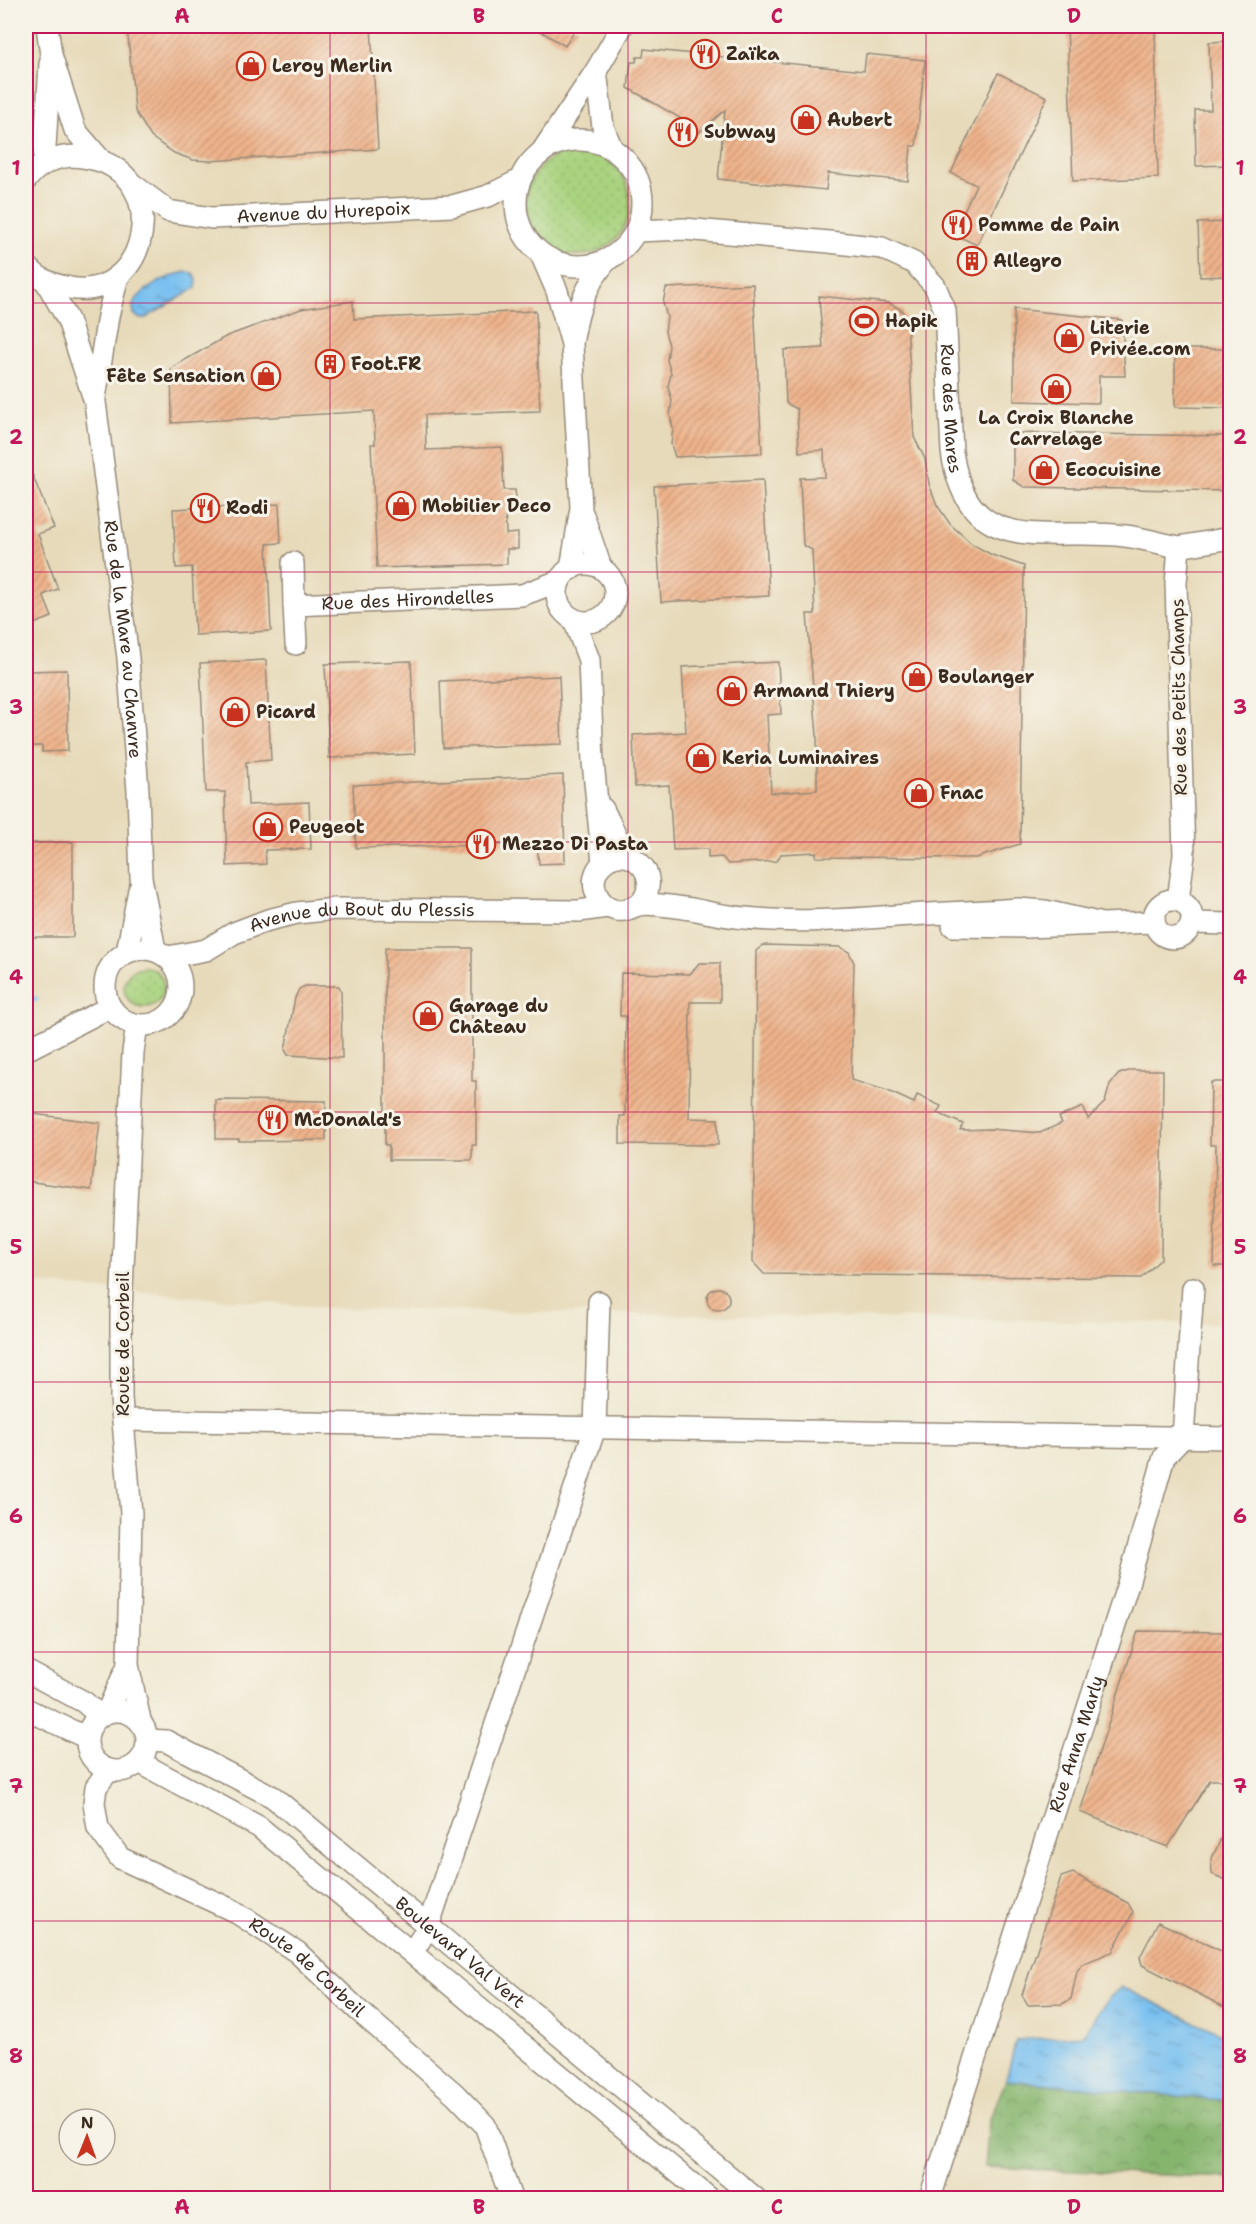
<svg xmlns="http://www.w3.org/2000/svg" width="1256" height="2224" font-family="'Shantell Sans',sans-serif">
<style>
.built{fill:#e7daba}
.grass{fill:url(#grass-dots);stroke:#727e4e;stroke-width:1.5}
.forest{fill:url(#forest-crowns);stroke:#607046;stroke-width:1.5}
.water{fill:url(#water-ripples);stroke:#5a7587;stroke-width:1.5}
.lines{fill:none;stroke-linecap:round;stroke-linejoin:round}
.stream{stroke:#78c0f0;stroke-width:5}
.building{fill:url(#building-hatch)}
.minor-casing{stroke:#968a79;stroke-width:24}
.minor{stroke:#fff;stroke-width:21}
.grid{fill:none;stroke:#c2185b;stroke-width:1.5;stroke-opacity:0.55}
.labels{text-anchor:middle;stroke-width:6;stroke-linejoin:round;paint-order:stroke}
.poi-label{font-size:18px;font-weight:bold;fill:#3b2a1e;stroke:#f7f3e8;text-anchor:start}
.street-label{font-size:18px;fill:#3b2a1e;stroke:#f7f3e8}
.neatline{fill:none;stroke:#c2185b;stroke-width:2}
.grid-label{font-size:20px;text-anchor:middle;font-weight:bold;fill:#c2185b}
</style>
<defs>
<pattern id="grass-dots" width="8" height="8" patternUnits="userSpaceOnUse" patternTransform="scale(1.5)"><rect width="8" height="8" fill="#a9d37f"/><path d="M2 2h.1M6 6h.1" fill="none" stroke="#92b56d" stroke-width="1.8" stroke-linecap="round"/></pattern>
<pattern id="forest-crowns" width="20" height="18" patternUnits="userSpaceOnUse" patternTransform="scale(1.5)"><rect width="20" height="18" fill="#86b56e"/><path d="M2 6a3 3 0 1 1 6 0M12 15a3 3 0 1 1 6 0" fill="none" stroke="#6f935a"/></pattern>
<pattern id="water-ripples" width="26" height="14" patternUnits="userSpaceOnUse" patternTransform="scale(1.5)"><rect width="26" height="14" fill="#78c0f0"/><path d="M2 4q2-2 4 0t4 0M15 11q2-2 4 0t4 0" fill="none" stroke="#649cc2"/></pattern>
<pattern id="building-hatch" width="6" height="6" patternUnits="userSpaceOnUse" patternTransform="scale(1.5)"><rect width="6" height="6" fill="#efb48c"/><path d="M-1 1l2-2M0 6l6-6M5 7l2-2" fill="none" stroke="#c39372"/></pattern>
</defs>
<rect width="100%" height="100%" fill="#f7f3e8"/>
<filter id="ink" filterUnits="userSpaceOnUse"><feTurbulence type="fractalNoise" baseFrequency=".0167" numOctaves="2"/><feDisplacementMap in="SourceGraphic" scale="12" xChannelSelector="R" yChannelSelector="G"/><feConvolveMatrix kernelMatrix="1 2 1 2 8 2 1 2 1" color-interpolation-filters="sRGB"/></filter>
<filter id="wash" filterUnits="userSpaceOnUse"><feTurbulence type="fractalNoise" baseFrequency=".008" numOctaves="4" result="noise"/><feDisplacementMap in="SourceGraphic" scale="24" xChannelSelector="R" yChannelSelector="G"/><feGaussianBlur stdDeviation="1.35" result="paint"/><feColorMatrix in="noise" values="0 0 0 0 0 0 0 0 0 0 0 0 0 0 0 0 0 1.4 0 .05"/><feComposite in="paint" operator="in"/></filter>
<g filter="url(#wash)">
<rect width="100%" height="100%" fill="#f0ead4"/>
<!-- built -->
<g class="built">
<polygon points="26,26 1230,26 1230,1324 343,1309 26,1283"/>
<polygon points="1183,1437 1230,1438 1230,2198 930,2198 1127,1587"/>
</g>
<!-- grass -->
<g class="grass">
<circle cx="578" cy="203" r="52"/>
<circle cx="144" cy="987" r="20"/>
</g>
<!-- forest -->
<polygon class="forest" points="1006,2080 1230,2101 1230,2178 985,2167 989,2121"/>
<!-- water -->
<g class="water">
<path d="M 186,272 L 193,273 L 197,279 L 196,288 L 146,318 L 140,319 L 134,314 L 133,305 C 140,289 169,275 186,272 Z"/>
<polygon points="1121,1987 1230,2038 1230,2101 1006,2080 1016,2040 1083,2035 1108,1999"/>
</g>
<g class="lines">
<!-- stream -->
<polyline class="stream" points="26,1003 36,999"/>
</g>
<g id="blocks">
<!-- building -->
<g class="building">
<polygon points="127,26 371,26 378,149 210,161 193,160 174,153 151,137 135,111"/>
<polygon points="532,26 578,26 565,46"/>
<polygon points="1067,26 1155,26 1158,178 1073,181"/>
<polygon points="1230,41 1230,165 1196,166 1195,110 1211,110 1209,42"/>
<polygon points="644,49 864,71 866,54 925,60 916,146 911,146 908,181 828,173 826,190 718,179 725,110 696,135 676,126 680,118 628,88 631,62 636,62 637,57 643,57"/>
<polygon points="998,73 1047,97 977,245 953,234 976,185 951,173"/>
<polygon points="1230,222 1230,276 1200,277 1198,223"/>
<polygon points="753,284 762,453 675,457 671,444 673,428 670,415 672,400 668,387 671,373 667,360 669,345 665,332 667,317 663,303 666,288"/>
<polygon points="819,296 889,303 902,310 907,322 914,437 925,459 929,484 937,505 950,524 972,544 992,555 1024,566 1020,844 976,858 816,857 816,852 781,854 777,861 728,864 722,857 708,858 708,849 673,850 669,785 635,787 633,735 686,732 682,667 778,662 781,714 767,715 771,793 817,790 817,736 807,614 815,614 812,550 803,545 800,478 825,477 824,450 799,452 797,409 786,403 784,350 823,348"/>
<polygon points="353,301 354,319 536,311 540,411 425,415 426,450 502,447 504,490 515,490 517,506 505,506 506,534 518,533 518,549 507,549 507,564 377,568 371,444 375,444 374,411 172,423 171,368 227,336 301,309"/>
<polygon points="1014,309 1122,320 1125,376 1099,376 1099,403 1014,401"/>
<polygon points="1175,349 1230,349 1230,408 1175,407"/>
<polygon points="1013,433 1230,436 1230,491 1024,487 1013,480"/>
<polygon points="26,459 54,528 38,534 58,589 43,595 52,617 26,627"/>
<polygon points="763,480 769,596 661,602 654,486"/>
<polygon points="279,504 281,543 267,544 271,631 195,635 192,567 176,568 173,509"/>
<polygon points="266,660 271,760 246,762 248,805 309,802 311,849 265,850 266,864 227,866 225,792 206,792 200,663"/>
<polygon points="411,661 415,754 329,758 325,664"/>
<polygon points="67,670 68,751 42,752 42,746 26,746 26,671"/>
<polygon points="559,676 562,744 443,748 440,681"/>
<polygon points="563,775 565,863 539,864 537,846 525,844 356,848 353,785"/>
<polygon points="73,842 73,937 26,937 26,843"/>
<polygon points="763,945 840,947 849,952 854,963 851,1080 888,1091 914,1103 917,1095 941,1106 937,1113 963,1124 960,1130 990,1129 1040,1133 1062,1123 1059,1117 1083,1107 1088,1119 1105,1102 1110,1084 1119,1074 1132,1070 1163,1070 1161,1259 1141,1278 764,1274 753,1262 756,951"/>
<polygon points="385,948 472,948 472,1081 476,1081 476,1145 472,1145 472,1160 389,1160 389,1145 385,1145"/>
<polygon points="699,963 720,963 720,1002 690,1002 689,1118 718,1119 718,1145 620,1144 620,1116 625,1116 626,1016 620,1016 621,973 690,974"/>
<polygon points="305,986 339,986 341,991 342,1058 288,1055 285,1050 295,998 299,989"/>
<polygon points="1211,1082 1230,1082 1230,1266 1214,1266 1216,1145 1210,1145"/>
<polygon points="216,1100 326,1101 326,1140 239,1141 239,1139 216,1139"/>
<polygon points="26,1113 100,1123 91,1190 26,1181"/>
<circle cx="718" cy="1299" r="11"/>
<polygon points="1138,1631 1230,1632 1230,1780 1210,1780 1168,1847 1080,1812"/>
<polygon points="1230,1820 1230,1882 1212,1874 1211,1860"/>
<polygon points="1073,1873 1128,1903 1133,1912 1112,1952 1082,1964 1077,1971 1071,1999 1062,2004 1028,2005 1022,1995 1061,1877"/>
<polygon points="1158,1922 1230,1955 1230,2010 1142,1965 1140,1957"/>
</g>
</g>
</g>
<g filter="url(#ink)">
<use href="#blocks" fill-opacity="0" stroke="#968a79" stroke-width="1.5"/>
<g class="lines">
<!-- minor casing -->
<g class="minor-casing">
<g id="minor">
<polyline points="47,26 51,55 75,130 100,159"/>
<polyline points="596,71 603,127 612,149"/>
<circle cx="579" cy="203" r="63"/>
<polyline points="541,153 596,71 622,26"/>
<polyline points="44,163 50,64"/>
<path d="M 26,180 C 39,162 61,154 83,157 C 178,169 149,308 65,287 C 48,283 37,278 26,265"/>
<path id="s1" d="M 132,184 L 168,211 L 212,218 L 452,206 L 488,196 L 520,180"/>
<path id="s2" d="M 636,231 L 684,229 L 829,242 L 882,248 L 914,263 L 935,286 L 945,310 L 952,452 C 968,562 1049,526 1125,536 C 1143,538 1161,544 1179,547"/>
<polyline points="541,254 557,291 572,344 581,508 571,569"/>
<path id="s3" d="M 47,283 L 68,320 L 95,402 L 128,658 L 138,791 L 141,878 L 155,950"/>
<path d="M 573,338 C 578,307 587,283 607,260"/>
<polyline points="95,398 108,316 118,276"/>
<polyline points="583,515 601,568"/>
<path id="s4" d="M 293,563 L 294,605 L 522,595 L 559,581"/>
<circle cx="586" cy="593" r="29"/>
<polyline points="294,605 296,644"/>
<polyline points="574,620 589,660 593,762 603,863"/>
<polyline points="603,809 626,856"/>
<circle cx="1173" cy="919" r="19"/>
<polyline points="1178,900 1184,855 1176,583 1179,547 1230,538"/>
<path d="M 639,905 C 667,875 626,838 601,865 C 587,881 596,906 617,910 C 626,912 630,907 639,905 C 650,902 693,909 706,912 C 767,925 834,921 896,916 C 937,913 978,912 1018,909 L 1045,911 L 1098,923"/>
<polyline points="1192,923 1230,924"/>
<polyline points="953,926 1026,927 1153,922"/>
<circle cx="143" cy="987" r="38"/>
<polyline points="127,952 139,890"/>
<path id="s5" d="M 168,957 L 206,950 L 234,933 L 268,920 L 297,913 L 335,909 L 579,911 L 607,907"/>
<polyline points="137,1025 133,1052 121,1311 121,1398 131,1513 128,1665 140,1720"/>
<polyline points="26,1050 110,1007"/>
<polyline points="123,1420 1230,1438"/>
<polyline points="26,1671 84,1702 100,1716"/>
<polyline points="26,1709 87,1738"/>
<circle cx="117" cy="1741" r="30"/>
<polyline points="107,1712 128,1665"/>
<path id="s6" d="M 148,1740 L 166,1741 L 273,1797 L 755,2198"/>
<polyline points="139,1762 259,1827 709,2198"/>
<path id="s7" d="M 109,1770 L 96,1787 L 94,1803 L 98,1828 L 120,1858 L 234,1911 L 297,1952 L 359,2011 L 455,2094 L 485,2125 L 511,2198"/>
<polyline points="412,1953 428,1927 595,1428 599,1302"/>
<path id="s8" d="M 930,2198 L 1127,1587 L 1164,1457 L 1183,1437 L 1193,1288"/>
</g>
</g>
<!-- minor -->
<use href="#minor" class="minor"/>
</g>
</g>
<!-- grid -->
<path class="grid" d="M 330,26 L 330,2198M 628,26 L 628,2198M 926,26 L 926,2198M 26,303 L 1230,303M 26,572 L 1230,572M 26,842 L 1230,842M 26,1112 L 1230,1112M 26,1382 L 1230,1382M 26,1652 L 1230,1652M 26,1921 L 1230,1921"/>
<!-- icons -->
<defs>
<g id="restaurant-ring" transform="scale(1.5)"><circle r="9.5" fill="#f7f3e8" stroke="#c8321e" stroke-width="1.5"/><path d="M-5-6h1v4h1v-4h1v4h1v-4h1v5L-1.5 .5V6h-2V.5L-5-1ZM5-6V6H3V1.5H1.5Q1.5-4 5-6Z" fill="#c8321e"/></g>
<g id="shop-ring" transform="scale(1.5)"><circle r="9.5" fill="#f7f3e8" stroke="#c8321e" stroke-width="1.5"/><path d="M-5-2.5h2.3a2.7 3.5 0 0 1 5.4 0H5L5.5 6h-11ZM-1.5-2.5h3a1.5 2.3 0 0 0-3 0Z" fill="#c8321e"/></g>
<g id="building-ring" transform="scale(1.5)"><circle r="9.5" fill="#f7f3e8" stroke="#c8321e" stroke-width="1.5"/><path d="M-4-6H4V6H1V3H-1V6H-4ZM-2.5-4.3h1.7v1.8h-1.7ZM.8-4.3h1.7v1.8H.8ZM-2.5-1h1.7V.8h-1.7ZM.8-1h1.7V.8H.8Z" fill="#c8321e"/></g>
<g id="stadium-ring" transform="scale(1.5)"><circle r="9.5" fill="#f7f3e8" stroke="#c8321e" stroke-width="1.5"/><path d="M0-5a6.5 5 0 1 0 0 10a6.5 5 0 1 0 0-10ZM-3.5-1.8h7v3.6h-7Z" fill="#c8321e"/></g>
</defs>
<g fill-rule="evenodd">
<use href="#restaurant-ring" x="705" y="54"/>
<use href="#shop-ring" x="251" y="66"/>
<use href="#shop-ring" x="806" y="120"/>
<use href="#restaurant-ring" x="683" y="132"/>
<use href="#restaurant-ring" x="957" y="225"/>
<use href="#building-ring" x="972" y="261"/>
<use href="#stadium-ring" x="864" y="321"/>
<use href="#shop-ring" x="1069" y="338"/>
<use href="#building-ring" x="330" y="364"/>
<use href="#shop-ring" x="266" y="376"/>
<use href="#shop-ring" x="1056" y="389"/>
<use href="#shop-ring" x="1044" y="470"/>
<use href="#shop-ring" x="401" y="506"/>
<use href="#restaurant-ring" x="205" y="508"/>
<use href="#shop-ring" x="917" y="677"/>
<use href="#shop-ring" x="732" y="691"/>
<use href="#shop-ring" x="235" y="712"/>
<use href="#shop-ring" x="701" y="758"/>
<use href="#shop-ring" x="919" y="793"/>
<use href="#shop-ring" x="268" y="827"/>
<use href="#restaurant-ring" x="481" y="844"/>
<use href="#shop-ring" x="428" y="1016"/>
<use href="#restaurant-ring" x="273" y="1120"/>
</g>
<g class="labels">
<!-- poi labels -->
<g class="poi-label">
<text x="726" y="60">Zaïka</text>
<text x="272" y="72">Leroy Merlin</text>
<text x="827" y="126">Aubert</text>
<text x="704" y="138">Subway</text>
<text x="978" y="231">Pomme de Pain</text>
<text x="993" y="267">Allegro</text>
<text x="885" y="327">Hapik</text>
<text x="1090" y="334">Literie<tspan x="1090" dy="21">Privée.com</tspan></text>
<text x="351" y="370">Foot.FR</text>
<text x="245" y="382" text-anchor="end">Fête Sensation</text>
<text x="1056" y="424" text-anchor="middle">La Croix Blanche<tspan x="1056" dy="21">Carrelage</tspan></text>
<text x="1065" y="476">Ecocuisine</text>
<text x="422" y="512">Mobilier Deco</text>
<text x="226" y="514">Rodi</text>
<text x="938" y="683">Boulanger</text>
<text x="753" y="697">Armand Thiery</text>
<text x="256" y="718">Picard</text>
<text x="722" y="764">Keria Luminaires</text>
<text x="940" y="799">Fnac</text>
<text x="289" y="833">Peugeot</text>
<text x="502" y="850">Mezzo Di Pasta</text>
<text x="449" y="1012">Garage du<tspan x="449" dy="21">Château</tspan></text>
<text x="294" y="1126">McDonald's</text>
</g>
<!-- street labels -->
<g class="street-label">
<text dy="6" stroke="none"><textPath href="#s1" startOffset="201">Avenue du Hurepoix</textPath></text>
<text dy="6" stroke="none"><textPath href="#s2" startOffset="438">Rue des Mares</textPath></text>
<text dy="6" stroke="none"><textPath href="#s4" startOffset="156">Rue des Hirondelles</textPath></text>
<text dy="6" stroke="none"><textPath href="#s3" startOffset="368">Rue de la Mare au Chanvre</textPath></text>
<text transform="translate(1179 697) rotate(-91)" y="6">Rue des Petits Champs</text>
<text dy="6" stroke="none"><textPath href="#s5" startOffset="202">Avenue du Bout du Plessis</textPath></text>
<text transform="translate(123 1344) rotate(-90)" y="6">Route de Corbeil</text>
<text dy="6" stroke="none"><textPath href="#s8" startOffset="477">Rue Anna Marly</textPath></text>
<text dy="6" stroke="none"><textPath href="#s6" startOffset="382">Boulevard Val Vert</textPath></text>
<text dy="6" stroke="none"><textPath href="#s7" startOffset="318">Route de Corbeil</textPath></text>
</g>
</g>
<!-- margin -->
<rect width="1256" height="2224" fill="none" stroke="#f7f3e8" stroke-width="66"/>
<!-- north arrow -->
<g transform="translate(87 2137) rotate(1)"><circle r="28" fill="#f7f3e8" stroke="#aca397" stroke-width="1.5"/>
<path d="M0-4.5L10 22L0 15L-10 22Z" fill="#c8321e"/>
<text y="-9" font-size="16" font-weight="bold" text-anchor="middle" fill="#3b2a1e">N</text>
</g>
<rect x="33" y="33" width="1190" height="2158" class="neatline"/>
<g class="grid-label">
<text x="182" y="23">A</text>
<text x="479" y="23">B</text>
<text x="777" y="23">C</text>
<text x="1074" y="23">D</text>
<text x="16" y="175">1</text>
<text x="1240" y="175">1</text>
<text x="16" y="444">2</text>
<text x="1240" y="444">2</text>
<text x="16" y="714">3</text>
<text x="1240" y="714">3</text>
<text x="16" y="984">4</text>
<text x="1240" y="984">4</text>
<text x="16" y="1254">5</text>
<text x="1240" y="1254">5</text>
<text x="16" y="1523">6</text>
<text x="1240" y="1523">6</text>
<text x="16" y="1793">7</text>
<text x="1240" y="1793">7</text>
<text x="16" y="2063">8</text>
<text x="1240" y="2063">8</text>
<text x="182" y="2214">A</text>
<text x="479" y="2214">B</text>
<text x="777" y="2214">C</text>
<text x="1074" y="2214">D</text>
</g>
</svg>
